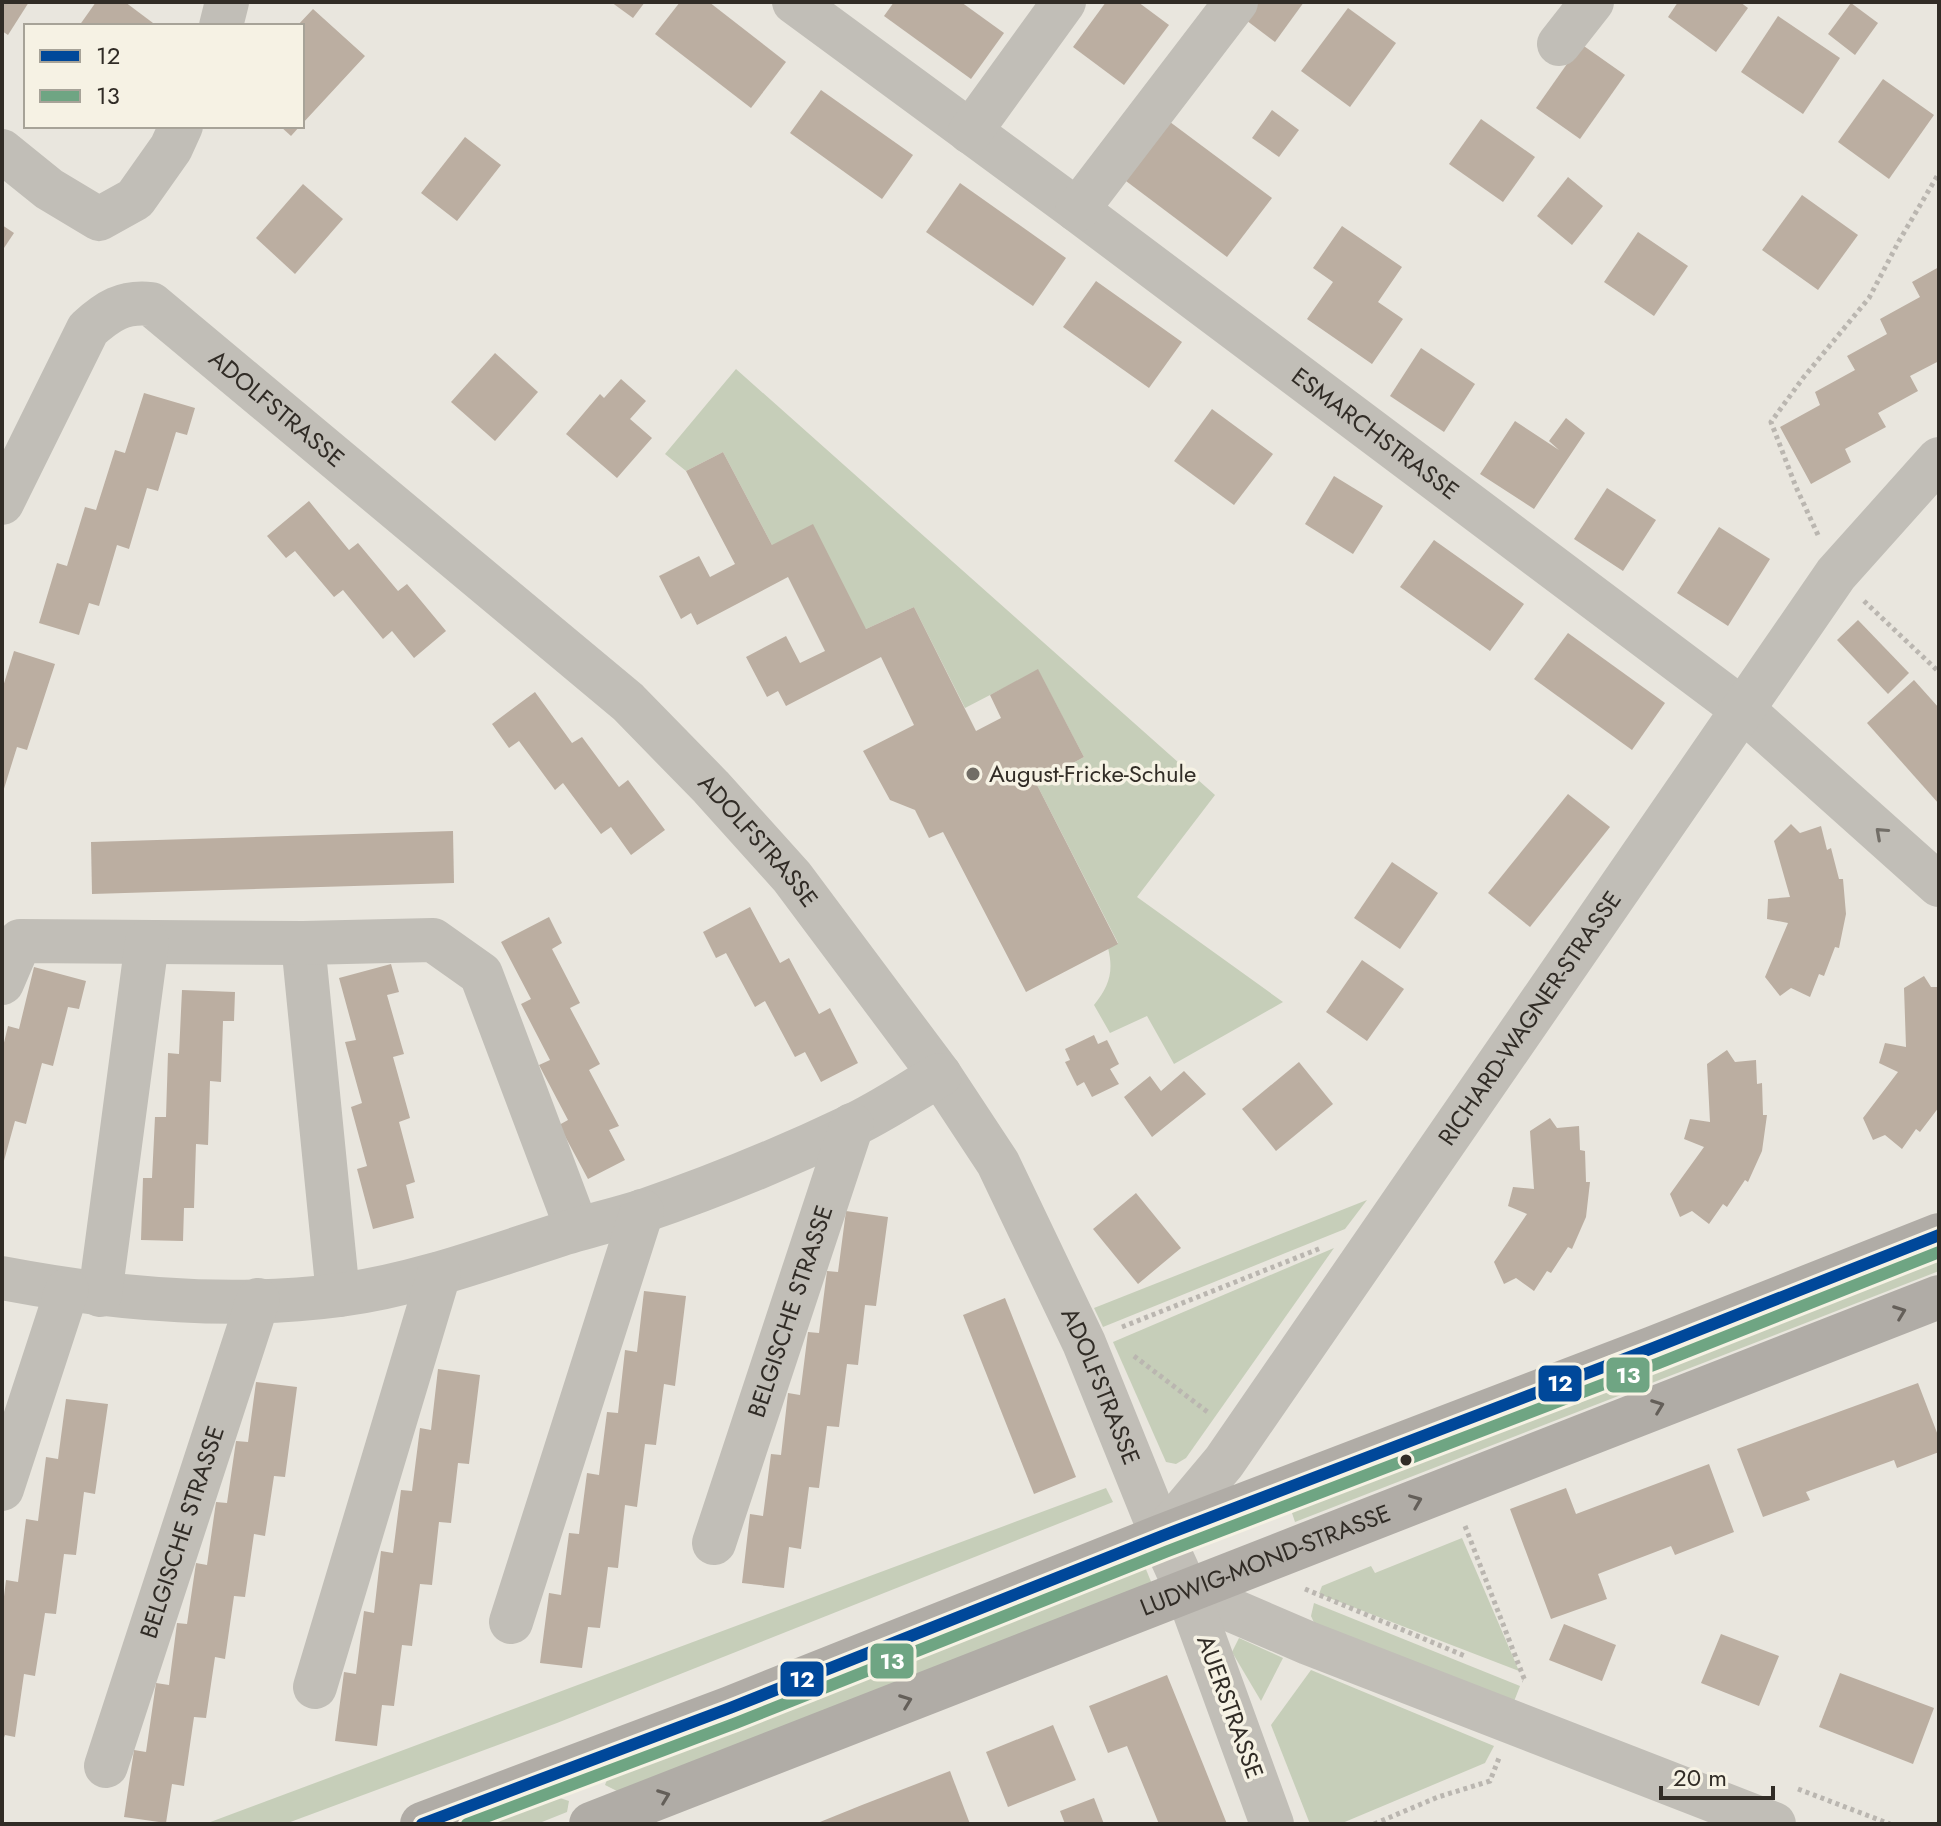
<svg xmlns="http://www.w3.org/2000/svg" width="1941" height="1826" font-family="Jost,sans-serif">
<style>
.green{fill:#c6ceb9}
.building{fill:#bbaea1}
.lines{fill:none;stroke-linecap:round;stroke-linejoin:round}
.path{stroke:#bab6b0;stroke-width:5;stroke-dasharray:4 4;stroke-linecap:butt}
.minor{stroke:#c1beb7;stroke-width:44}
.major{stroke:#b0aca6;stroke-width:44}
.bus-1-casing{stroke:#f6f2e4;stroke-width:18}
.bus-2-casing{stroke:#f6f2e4;stroke-width:18}
.bus-1{stroke:#00489a;stroke-width:12}
.bus-2{stroke:#6fa583;stroke-width:12}
.oneway{stroke:#726e67}
.oneway2{stroke:#645f59}
.poi-dot{fill:#716d66;stroke:#f6f2e4;stroke-width:3}
.bus-dot{fill:#312c26;stroke:#f6f2e4;stroke-width:3}
.labels{text-anchor:middle;stroke-width:7;stroke-linejoin:round;paint-order:stroke}
.street-label{font-size:24px;fill:#312c26;stroke:#f6f2e4}
.poi-label{font-size:24px;fill:#312c26;stroke:#f6f2e4;text-anchor:start}
.line-badge{stroke:#f6f2e4;stroke-width:3}
.badge-label{font-size:22px;text-anchor:middle;font-weight:bold;fill:#fff}
</style>
<rect width="100%" height="100%" fill="#e9e6de"/>
<!-- green -->
<g class="green">
<path d="M 736,369 L 1215,795 L 1137,897 L 1283,1002 L 1174,1064 L 1147,1016 L 1110,1033 L 1094,1005 C 1109,986 1114,972 1108,948 L 1118,943 L 1036,783 L 1084,757 L 1038,670 L 965,708 L 914,607 L 866,629 L 772,545 L 723,452 L 686,471 L 665,454 Z"/>
<polygon points="1367,1200 1345,1229 1103,1327 1094,1308"/>
<polygon points="1334,1248 1186,1458 1176,1464 1166,1462 1113,1342"/>
<polygon points="1939,1256 1939,1271 1295,1522 1291,1510"/>
<polygon points="1106,1488 1113,1502 557,1723 285,1824 205,1824"/>
<polygon points="1462,1538 1519,1671 1319,1594 1322,1586 1371,1566 1375,1573"/>
<polygon points="1145,1567 1152,1584 617,1791 605,1785 608,1777"/>
<polygon points="1314,1603 1520,1686 1513,1704 1316,1627 1311,1616"/>
<polygon points="1239,1638 1283,1658 1261,1701 1232,1652"/>
<polygon points="1311,1670 1494,1746 1485,1763 1340,1824 1310,1824 1271,1725"/>
<polygon points="560,1798 569,1801 567,1812 537,1824 489,1824"/>
</g>
<!-- building -->
<g class="building">
<polygon points="2,2 29,2 8,35 2,31"/>
<polygon points="96,2 125,2 157,26 79,26"/>
<polygon points="611,2 645,2 633,18"/>
<polygon points="680,2 709,2 786,62 751,108 655,34"/>
<polygon points="894,2 961,2 1004,33 971,79 884,16"/>
<polygon points="1106,2 1138,2 1169,25 1124,85 1073,47"/>
<polygon points="1246,2 1304,2 1275,42 1238,14"/>
<polygon points="1678,2 1740,2 1748,8 1716,52 1668,17"/>
<polygon points="1851,3 1878,23 1855,55 1828,34"/>
<polygon points="1348,8 1396,43 1350,107 1301,71"/>
<polygon points="313,9 365,56 302,124 302,26 297,26"/>
<polygon points="1778,16 1840,58 1803,114 1741,72"/>
<polygon points="1581,44 1625,75 1580,139 1536,108"/>
<polygon points="1883,79 1934,115 1889,179 1838,142"/>
<polygon points="821,90 913,155 882,199 790,133"/>
<polygon points="1272,110 1299,130 1279,157 1252,138"/>
<polygon points="1166,119 1272,198 1227,257 1122,178"/>
<polygon points="1481,119 1535,157 1503,202 1449,164"/>
<polygon points="280,126 300,126 291,136"/>
<polygon points="465,137 501,165 457,221 421,193"/>
<polygon points="1568,177 1603,206 1572,245 1537,216"/>
<polygon points="960,183 1066,258 1033,306 926,232"/>
<polygon points="303,184 343,219 295,274 256,238"/>
<polygon points="1802,195 1858,235 1818,290 1762,250"/>
<polygon points="2,225 14,233 2,251"/>
<polygon points="1342,226 1402,267 1378,302 1403,319 1372,364 1307,319 1333,282 1313,268"/>
<polygon points="1638,232 1688,266 1654,316 1604,282"/>
<polygon points="1939,267 1939,361 1910,376 1918,391 1878,413 1886,427 1845,449 1851,462 1811,484 1780,427 1820,405 1815,392 1855,370 1847,356 1887,334 1880,319 1920,297 1912,282"/>
<polygon points="1096,281 1182,342 1149,388 1063,327"/>
<polygon points="1421,348 1475,384 1444,432 1390,396"/>
<polygon points="495,353 538,392 495,441 451,402"/>
<polygon points="621,379 646,401 630,419 652,438 617,478 566,434 600,394 604,398"/>
<polygon points="144,393 195,408 187,435 176,432 158,491 147,488 129,549 117,545 99,606 89,603 79,635 39,623 57,563 67,566 85,507 96,510 115,450 125,453"/>
<polygon points="1212,409 1273,454 1234,505 1174,461"/>
<polygon points="1566,418 1585,433 1534,509 1480,474 1515,421 1559,450 1549,441"/>
<polygon points="723,452 772,545 813,524 866,629 914,607 976,731 1001,718 990,695 1038,669 1084,757 1036,783 1118,944 1026,992 943,832 929,838 915,810 890,800 863,751 914,725 881,657 786,706 778,691 767,697 746,657 786,636 800,663 825,651 788,577 697,625 691,613 681,619 659,576 699,556 710,577 735,564 686,471"/>
<polygon points="1334,476 1383,506 1353,554 1305,524"/>
<polygon points="1607,488 1656,520 1623,571 1574,539"/>
<polygon points="309,501 349,550 358,543 398,591 407,584 446,631 414,658 392,631 383,639 343,590 334,597 295,551 286,558 267,536"/>
<polygon points="1719,527 1770,559 1728,626 1677,593"/>
<polygon points="1434,540 1524,604 1490,651 1400,587"/>
<polygon points="1858,620 1909,673 1888,694 1837,640"/>
<polygon points="1568,633 1665,703 1632,750 1534,679"/>
<polygon points="14,651 55,664 27,750 17,747 3,792 2,690"/>
<polygon points="1914,680 1939,708 1939,804 1867,723"/>
<polygon points="535,692 572,743 582,737 619,787 628,780 665,830 631,855 611,827 601,834 563,783 555,790 519,741 509,748 492,724"/>
<polygon points="1568,794 1610,827 1530,927 1488,893"/>
<polygon points="1791,824 1800,833 1821,826 1827,850 1831,848 1839,879 1843,879 1846,914 1839,948 1835,947 1824,976 1819,974 1810,997 1791,988 1780,996 1765,977 1788,923 1767,919 1768,899 1790,897 1774,841"/>
<polygon points="453,831 454,883 92,894 91,842"/>
<polygon points="1392,862 1438,893 1400,949 1354,918"/>
<polygon points="750,907 780,963 789,958 819,1014 830,1008 858,1063 821,1082 805,1052 795,1057 765,1001 755,1007 726,953 716,958 703,932"/>
<polygon points="549,917 562,943 552,949 580,1003 570,1008 600,1064 589,1070 619,1126 609,1130 625,1160 588,1179 559,1125 568,1120 539,1065 550,1060 521,1004 531,999 501,942"/>
<polygon points="1362,960 1404,989 1367,1041 1326,1012"/>
<polygon points="391,964 399,992 387,995 404,1054 393,1057 410,1118 399,1122 415,1182 406,1185 414,1218 373,1229 357,1169 367,1166 351,1107 362,1103 345,1042 356,1040 339,978"/>
<polygon points="34,967 86,981 79,1009 68,1007 53,1066 42,1063 26,1124 15,1121 2,1168 2,1051 8,1026 19,1029"/>
<polygon points="1924,976 1931,987 1939,987 1939,1107 1920,1132 1916,1129 1902,1149 1885,1135 1873,1140 1863,1118 1898,1072 1879,1063 1885,1043 1906,1047 1904,988"/>
<polygon points="182,990 235,992 234,1021 223,1021 221,1082 210,1081 208,1145 196,1144 194,1208 184,1208 183,1241 141,1240 143,1178 152,1178 155,1117 166,1117 168,1053 179,1054"/>
<polygon points="1094,1035 1098,1044 1107,1040 1119,1064 1110,1069 1119,1084 1092,1097 1084,1082 1077,1086 1065,1062 1070,1060 1065,1049"/>
<polygon points="1727,1050 1735,1062 1756,1060 1757,1084 1762,1083 1763,1115 1767,1115 1762,1151 1748,1182 1745,1180 1727,1207 1723,1204 1709,1224 1692,1211 1680,1217 1670,1194 1704,1147 1684,1139 1690,1119 1710,1122 1707,1064"/>
<polygon points="1299,1062 1333,1104 1276,1151 1242,1109"/>
<polygon points="1184,1071 1206,1094 1152,1137 1124,1097 1150,1076 1161,1091"/>
<polygon points="1550,1118 1557,1128 1579,1126 1580,1150 1585,1151 1586,1182 1590,1182 1586,1217 1572,1249 1568,1247 1551,1273 1547,1271 1534,1291 1516,1278 1504,1284 1494,1262 1527,1214 1508,1206 1513,1187 1534,1189 1530,1131"/>
<polygon points="1136,1193 1181,1248 1138,1284 1093,1229"/>
<polygon points="846,1211 888,1217 876,1306 865,1305 858,1365 847,1364 839,1427 827,1426 819,1488 809,1487 801,1549 789,1547 784,1588 742,1583 750,1514 763,1516 771,1454 781,1455 788,1393 800,1395 808,1332 819,1333 827,1271 838,1272"/>
<polygon points="644,1291 686,1296 675,1386 664,1384 656,1445 645,1444 637,1507 625,1505 618,1568 608,1567 600,1628 588,1627 582,1668 540,1663 549,1593 561,1595 569,1533 579,1534 587,1473 599,1475 607,1412 618,1413 625,1350 637,1352"/>
<polygon points="1005,1298 1076,1477 1034,1494 963,1315"/>
<polygon points="438,1369 480,1375 469,1464 458,1463 451,1523 439,1522 432,1585 420,1584 412,1646 402,1645 394,1706 382,1705 377,1746 335,1741 344,1672 356,1674 364,1611 374,1613 381,1551 393,1553 401,1490 412,1491 420,1428 431,1430"/>
<polygon points="256,1382 297,1387 285,1477 274,1476 265,1536 254,1534 245,1597 234,1596 225,1659 215,1657 206,1718 194,1717 184,1786 172,1784 166,1823 124,1817 134,1750 146,1752 156,1683 169,1685 177,1623 187,1624 196,1563 207,1565 216,1502 227,1503 236,1441 248,1442"/>
<polygon points="1918,1383 1939,1438 1939,1452 1897,1468 1894,1460 1806,1492 1810,1500 1763,1517 1737,1449"/>
<polygon points="66,1399 108,1404 95,1494 84,1492 76,1555 64,1554 56,1614 45,1613 35,1676 24,1674 15,1737 5,1735 2,1743 2,1613 6,1580 18,1582 26,1519 38,1521 46,1457 58,1459"/>
<polygon points="1709,1464 1734,1532 1675,1555 1671,1546 1598,1574 1607,1599 1551,1619 1510,1509 1566,1488 1576,1514"/>
<polygon points="1564,1624 1616,1645 1602,1681 1549,1660"/>
<polygon points="1721,1634 1779,1656 1759,1706 1701,1683"/>
<polygon points="1840,1673 1934,1708 1913,1764 1819,1727"/>
<polygon points="1167,1675 1203,1764 1227,1824 1159,1824 1127,1746 1108,1753 1089,1706"/>
<polygon points="1053,1725 1076,1780 1008,1807 986,1752"/>
<polygon points="950,1771 970,1824 815,1824 862,1805"/>
<polygon points="1094,1798 1104,1824 1065,1824 1060,1811"/>
</g>
<g class="lines">
<!-- path -->
<g class="path">
<polyline points="1818,535 1796,487 1771,422 1803,378 1869,298 1899,241 1939,173"/>
<polyline points="1864,601 1939,672"/>
<polyline points="1122,1327 1321,1248"/>
<polyline points="1134,1356 1209,1413"/>
<polyline points="1465,1526 1525,1681 1523,1680"/>
<polyline points="1305,1589 1465,1656"/>
<polyline points="1798,1789 1890,1824"/>
<polyline points="1374,1824 1438,1797 1490,1781 1499,1758"/>
</g>
<!-- minor -->
<g class="minor">
<path id="s1" d="M 794,2 L 1077,210 L 1742,709 L 1939,885"/>
<polyline points="221,26 227,2"/>
<polyline points="1559,44 1592,2"/>
<polyline points="970,132 1064,2"/>
<polyline points="2,151 49,189 99,219 135,199 171,148 181,126"/>
<polyline points="1077,210 1236,2"/>
<path id="s2" d="M 2,503 L 88,329 C 108,311 123,301 151,304 L 628,702 L 711,787 L 792,877 L 940,1075 L 998,1163 L 1084,1343 L 1162,1536"/>
<polyline points="303,943 338,1295"/>
<polyline points="2,983 20,941 303,943 433,940 481,974 577,1229"/>
<path d="M 2,1278 C 112,1299 228,1310 340,1295 C 414,1285 485,1259 556,1236 C 584,1227 614,1220 643,1211 C 713,1187 784,1158 851,1126 C 881,1112 910,1092 940,1075"/>
<polyline points="100,1295 147,942"/>
<polyline points="2,1489 67,1290"/>
<path id="s3" d="M 714,1543 L 852,1125"/>
<polyline points="1187,1591 1308,1643 1774,1824"/>
<polyline points="511,1622 642,1211"/>
<polyline points="315,1687 439,1274"/>
<path id="s4" d="M 106,1766 L 258,1300"/>
<path id="s5" d="M 1272,1824 L 1187,1591 L 1162,1536 L 1224,1462 L 1836,574 L 1939,459"/>
</g>
<!-- major -->
<g class="major">
<polyline points="422,1824 730,1708 1162,1536 1653,1348 1939,1235"/>
<path id="s6" d="M 591,1824 L 1939,1297"/>
</g>
<!-- bus-1 casing -->
<g class="bus-1-casing">
<polyline id="bus-1" points="422,1824 730,1708 1162,1536 1653,1348 1939,1235"/>
</g>
<!-- bus-2 casing -->
<g class="bus-2-casing">
<polyline id="bus-2" points="467,1824 736,1723 1168,1551 1659,1363 1939,1252"/>
</g>
<!-- bus-1 -->
<use href="#bus-1" class="bus-1"/>
<!-- bus-2 -->
<use href="#bus-2" class="bus-2"/>
</g>
<!-- one-way arrows -->
<defs><path id="oneway-chevron" d="M-2-3.5L2.5 0L-2 3.5" fill="none" stroke-width="1.6" stroke-linecap="round" stroke-linejoin="round" transform="scale(2)"/></defs>
<use class="oneway" href="#oneway-chevron" transform="translate(1881 833) rotate(-138)"/>
<g class="oneway2">
<use href="#oneway-chevron" transform="translate(1900 1312) rotate(-21)"/>
<use href="#oneway-chevron" transform="translate(1658 1406) rotate(-21)"/>
<use href="#oneway-chevron" transform="translate(1416 1501) rotate(-22)"/>
<use href="#oneway-chevron" transform="translate(906 1701) rotate(-21)"/>
<use href="#oneway-chevron" transform="translate(664 1796) rotate(-21)"/>
</g>
<!-- markers -->
<circle class="poi-dot" cx="973" cy="774" r="8"/>
<circle class="bus-dot" cx="1406" cy="1460" r="7"/>
<g class="labels">
<!-- street labels -->
<g class="street-label">
<text dy="8" stroke="none"><textPath href="#s2" startOffset="428">ADOLFSTRASSE</textPath></text>
<text dy="8" stroke="none"><textPath href="#s1" startOffset="724">ESMARCHSTRASSE</textPath></text>
<text dy="8" stroke="none"><textPath href="#s2" startOffset="1076">ADOLFSTRASSE</textPath></text>
<text dy="8" stroke="none"><textPath href="#s5" startOffset="944">RICHARD-WAGNER-STRASSE</textPath></text>
<text dy="8" stroke="none"><textPath href="#s3" startOffset="244">BELGISCHE STRASSE</textPath></text>
<text dy="8" stroke="none"><textPath href="#s2" startOffset="1724">ADOLFSTRASSE</textPath></text>
<text dy="8" stroke="none"><textPath href="#s4" startOffset="246">BELGISCHE STRASSE</textPath></text>
<text dy="8" stroke="none"><textPath href="#s6" startOffset="724">LUDWIG-MOND-STRASSE</textPath></text>
<text transform="translate(1230 1707) rotate(70)" y="8">AUERSTRASSE</text>
</g>
<!-- poi labels -->
<g class="poi-label">
<text x="989" y="782">August-Fricke-Schule</text>
</g>
</g>
<g class="line-badge">
<rect x="1605" y="1356" width="46" height="38" rx="8" fill="#6fa583"/>
<rect x="1537" y="1364" width="46" height="39" rx="8" fill="#00489a"/>
<rect x="869" y="1642" width="46" height="38" rx="8" fill="#6fa583"/>
<rect x="779" y="1660" width="46" height="38" rx="8" fill="#00489a"/>
</g>
<g class="badge-label">
<text x="1628" y="1383">13</text>
<text x="1560" y="1391">12</text>
<text x="892" y="1669">13</text>
<text x="802" y="1687">12</text>
</g>
<!-- border -->
<rect width="1941" height="1826" fill="none" stroke="#312c26" stroke-width="8"/>
<!-- legend -->
<rect x="24" y="24" width="280" height="104" fill="#f6f2e4" stroke="#a7a398" stroke-width="2"/>
<rect x="40" y="50" width="40" height="12" fill="#00489a" stroke="#a7a398" stroke-width="2"/>
<text x="96" y="64" font-size="24" fill="#312c26">12</text>
<rect x="40" y="90" width="40" height="12" fill="#6fa583" stroke="#a7a398" stroke-width="2"/>
<text x="96" y="104" font-size="24" fill="#312c26">13</text>
<!-- scale -->
<path d="M1661 1786v12h112v-12" fill="none" stroke="#312c26" stroke-width="4"/>
<text x="1673" y="1786" font-size="24" fill="#312c26" stroke="#f6f2e4" stroke-width="6" paint-order="stroke">20 m</text>
</svg>
